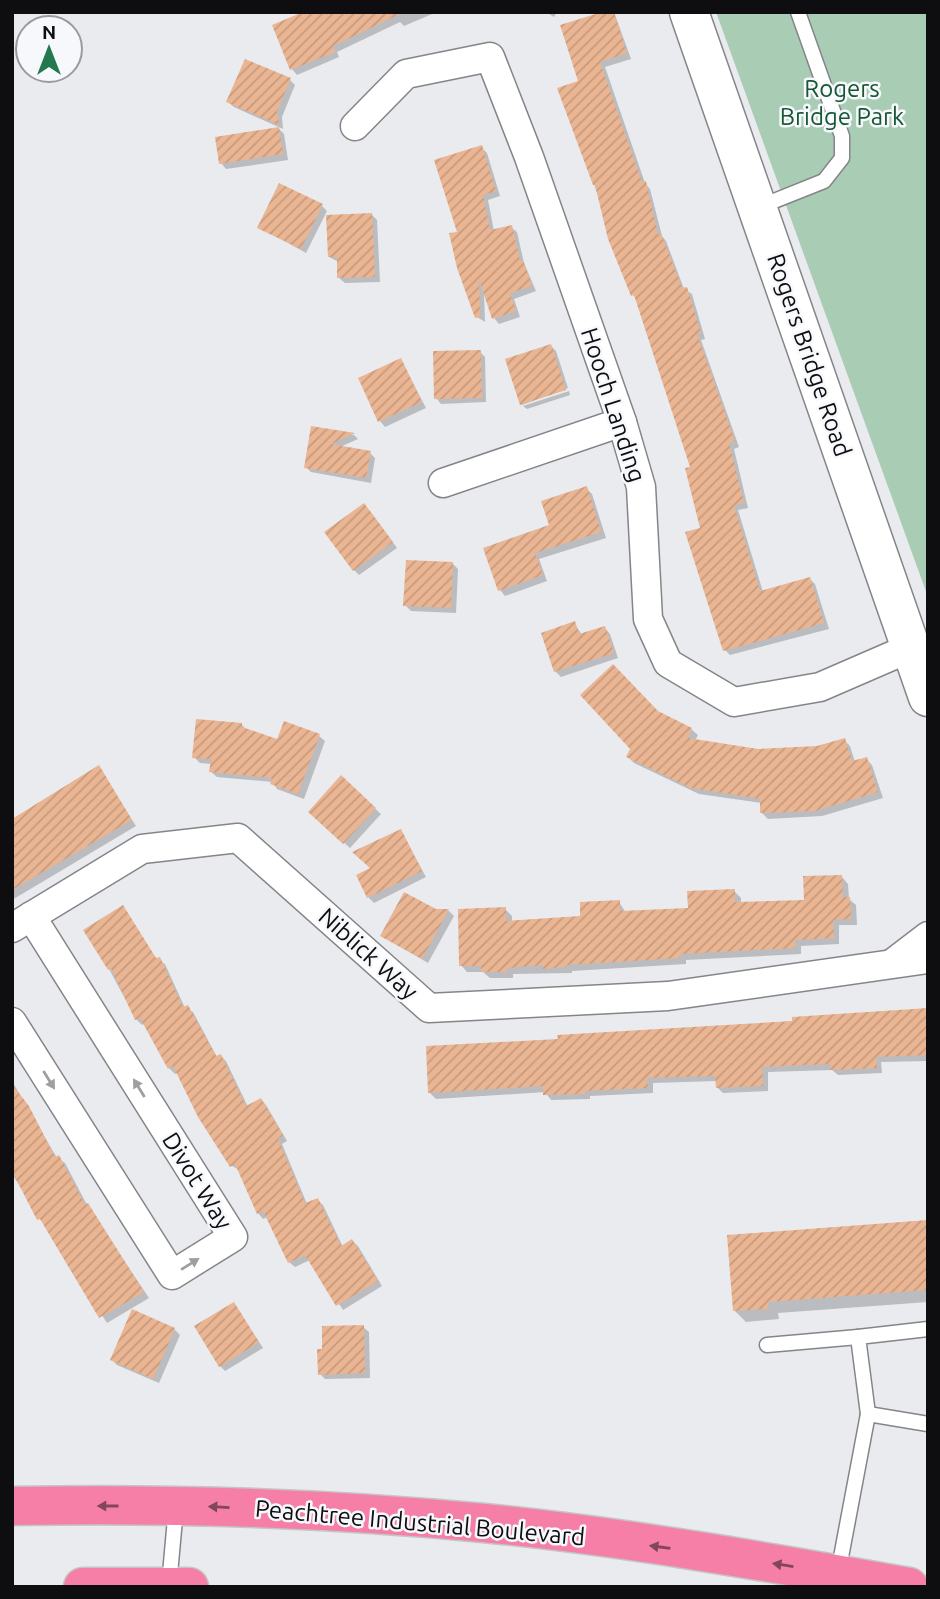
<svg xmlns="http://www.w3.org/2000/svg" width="940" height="1599" font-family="Ubuntu,sans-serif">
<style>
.green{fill:#a9ccb4}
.shadow{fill:#0003}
.building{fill:url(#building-hatch)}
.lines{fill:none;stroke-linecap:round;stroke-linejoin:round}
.lane-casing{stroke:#858589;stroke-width:17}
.street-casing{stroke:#858589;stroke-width:31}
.secondary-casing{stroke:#858589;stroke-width:41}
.highway-casing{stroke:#c5c5c6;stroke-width:41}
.lane{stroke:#fff;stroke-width:14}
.street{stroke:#fff;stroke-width:28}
.secondary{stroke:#fff;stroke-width:38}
.highway{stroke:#f57fa6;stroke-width:38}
.oneway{fill:#9f9f9f}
.oneway2{fill:#82465b}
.labels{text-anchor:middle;stroke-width:5;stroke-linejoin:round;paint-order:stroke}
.park-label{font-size:24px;fill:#165633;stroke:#f7f8fc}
.street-label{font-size:24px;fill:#0e0e10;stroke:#f7f8fc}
</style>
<defs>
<pattern id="building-hatch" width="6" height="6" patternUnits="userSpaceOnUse" patternTransform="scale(1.75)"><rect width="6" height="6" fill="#eab592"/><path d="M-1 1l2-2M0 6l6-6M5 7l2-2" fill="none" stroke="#c89a7d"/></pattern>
</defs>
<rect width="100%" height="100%" fill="#eaebef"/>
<!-- green -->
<polygon class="green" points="716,12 928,12 928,597"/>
<!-- shadow -->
<g class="shadow">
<polygon points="307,12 437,12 404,26 400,22 337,52 339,57 297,75 292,69 274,26"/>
<polygon points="546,12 557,12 554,17"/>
<polygon points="614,12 631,59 605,67 645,183 650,189 662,236 666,241 684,289 692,294 705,339 701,340 739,447 734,449 748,508 738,510 763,592 810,579 815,584 829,629 730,655 725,650 692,468 637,299 633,295 594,184 580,82"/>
<polygon points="290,80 295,85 282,117 283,129 234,107 228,102"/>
<polygon points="279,129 284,134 288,160 226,169 221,163"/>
<polygon points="481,147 487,153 500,196 488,200 494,231 511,227 517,232 524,263 536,291 514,299 520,317 499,324 494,318 484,292 485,322 477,317 460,233"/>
<polygon points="321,205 327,211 306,253 259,227"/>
<polygon points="372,215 377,220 380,282 345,283 339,278 339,262 329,257"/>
<polygon points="551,346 556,351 568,388 522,405 507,360"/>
<polygon points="480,352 485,357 486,402 441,404 436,398"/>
<polygon points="401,360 426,408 385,427 380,421"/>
<polygon points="569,391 570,395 527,409 523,406"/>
<polygon points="313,428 354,435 358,439 340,447 370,453 375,458 371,483 311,472 306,467"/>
<polygon points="586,488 592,494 606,538 539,559 547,581 505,596 500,590 551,526"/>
<polygon points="370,511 397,548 359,575 354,570"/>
<polygon points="452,563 458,569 456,613 411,611 405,605"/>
<polygon points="574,623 582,635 605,628 610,634 618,658 561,677 555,671"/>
<polygon points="657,713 691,729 698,735 695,741 758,751 818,748 844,740 850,746 855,762 866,759 872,765 883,798 822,816 768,819 762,813 762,803 699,794 634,763 628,757"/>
<polygon points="241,724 248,731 278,741 319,736 325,741 304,799 277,789 273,782 217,777 211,772 212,764 200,763 194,757"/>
<polygon points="99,768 136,826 12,900 12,833"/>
<polygon points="341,778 381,814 350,848 310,812"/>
<polygon points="401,831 426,877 374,903 368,897 372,869"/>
<polygon points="842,877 848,884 849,899 856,905 857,925 839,925 839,944 801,946 801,954 686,960 686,964 572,971 572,973 513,974 513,978 490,978 483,972 467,972 461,965 505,909 512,916 512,922 582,917 619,902 626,913 689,910 734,891 741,898 741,904 805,902"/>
<polygon points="123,907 157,960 165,964 185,1008 193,1012 217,1057 220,1056 226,1061 248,1107 261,1100 266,1105 287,1141 282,1144 307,1204 317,1200 323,1205 343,1247 352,1241 358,1246 382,1286 343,1310 310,1260 295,1267 289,1262 268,1217 263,1219 258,1213 240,1170 232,1166 178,1072 175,1074 169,1068 145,1023 142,1025 136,1019 109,969"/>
<polygon points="435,911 449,911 454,916 428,963 382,936"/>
<polygon points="928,1010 928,1061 881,1062 882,1073 838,1075 832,1070 768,1072 768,1091 723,1093 717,1087 717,1081 653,1083 653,1093 590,1096 590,1099 551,1100 545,1092 436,1099 430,1093 559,1041"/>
<polygon points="12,1081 57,1158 65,1163 87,1205 149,1298 107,1323 12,1174"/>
<polygon points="928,1222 928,1302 778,1313 779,1319 746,1322 734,1310"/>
<polygon points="234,1304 263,1348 225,1371 220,1366"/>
<polygon points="363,1327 369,1332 370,1378 325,1379 320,1374 324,1351"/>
<polygon points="174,1329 180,1335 159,1383 117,1365 112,1360"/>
</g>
<!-- building -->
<g class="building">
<polygon points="303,12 404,12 333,46 335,52 290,70 272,25"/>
<polygon points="602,12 614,12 627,53 600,62 642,182 646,181 658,235 661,233 682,288 687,287 701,333 697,334 735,441 729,443 744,503 734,505 760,591 810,577 824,623 723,651 685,532 700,528 685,468 690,467 634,295 631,296 608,239 595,185 593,185 557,88 578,81 560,25"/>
<polygon points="245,59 291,78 277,111 279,125 226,102"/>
<polygon points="279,127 283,154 219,164 215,137"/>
<polygon points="482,145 496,191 483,195 490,230 512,225 520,261 523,260 532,286 510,293 516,311 492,319 479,279 480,317 475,318 457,268 449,233 457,232 434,160"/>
<polygon points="279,183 323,204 301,249 257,228"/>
<polygon points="372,213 375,277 337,278 337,257 328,257 326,215"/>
<polygon points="551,344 566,390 520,405 505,359"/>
<polygon points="481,350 482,398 434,399 433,351"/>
<polygon points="401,358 422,402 378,422 358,378"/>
<polygon points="311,426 355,433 331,444 371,451 366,478 304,468"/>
<polygon points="587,486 601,532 535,553 543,575 498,591 483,548 549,525 541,501"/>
<polygon points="364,503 393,542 353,571 324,532"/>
<polygon points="406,560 453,562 451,608 403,606"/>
<polygon points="575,621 579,634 605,626 614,653 554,672 541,633"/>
<polygon points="613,664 658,711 692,728 688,738 758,749 817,746 845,738 852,761 867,757 878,792 815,811 760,813 760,799 691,788 626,757 630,749 580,695"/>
<polygon points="196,719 242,723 242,727 277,739 284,721 320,734 298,794 270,784 272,778 209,772 211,759 192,758"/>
<polygon points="99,765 132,820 12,890 12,819"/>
<polygon points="341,775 376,808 343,844 308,812"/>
<polygon points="401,829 422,871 367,898 356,875 370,868 352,852"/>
<polygon points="842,875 843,897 850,897 851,919 833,920 834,938 795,940 795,948 680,954 680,958 566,965 566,967 543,969 543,965 507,968 508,972 481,972 481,966 459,966 458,909 506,907 506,921 580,916 580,902 620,900 620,911 688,908 687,891 735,889 735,902 804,900 803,876"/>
<polygon points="404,892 436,909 449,909 422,959 380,936"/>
<polygon points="123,905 156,958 160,957 183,1007 188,1005 216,1056 221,1054 246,1106 261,1098 283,1135 278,1139 305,1203 318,1198 341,1246 352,1239 378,1281 336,1306 305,1255 288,1263 263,1211 257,1214 235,1164 230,1167 198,1117 173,1066 168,1069 140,1018 135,1020 111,968 108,970 83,930"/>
<polygon points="928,1008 928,1055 876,1057 877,1068 830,1070 830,1064 762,1067 763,1086 716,1088 715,1076 647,1078 648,1088 585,1091 585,1094 543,1095 543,1086 428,1093 426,1046 558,1039 557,1035 792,1021 792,1017"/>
<polygon points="12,1084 29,1106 55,1157 59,1155 85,1205 88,1203 144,1292 99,1318 40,1219 37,1220 12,1171"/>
<polygon points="928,1220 928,1290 768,1302 768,1309 733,1311 727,1235"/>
<polygon points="234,1302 259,1342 219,1367 194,1326"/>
<polygon points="132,1309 175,1328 153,1379 110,1360"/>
<polygon points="364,1325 365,1373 318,1375 317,1349 322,1349 322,1326"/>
</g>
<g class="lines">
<!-- lane casing -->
<g class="lane-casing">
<g id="lane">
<polyline points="759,207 824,181 842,158 842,136 798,12"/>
<polyline points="767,1345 858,1337"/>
<polyline points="868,1414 858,1337 928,1329"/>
<polyline points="838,1573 868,1414 928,1424"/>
<polyline points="169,1585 176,1508"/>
</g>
</g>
<!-- street casing -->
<g class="street-casing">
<g id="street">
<polyline points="355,126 406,74 490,57 529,157 622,422 641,487 648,619 668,663 734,702 820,687 910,648"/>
<polyline points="443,483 622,422"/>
<polyline points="12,928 142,849 238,838 429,1008 668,996 928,959"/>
<polyline points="894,962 928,936"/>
<polyline points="12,1022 172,1275 233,1237 31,916"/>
</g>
</g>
<!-- secondary casing -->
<g class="secondary-casing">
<polyline id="secondary" points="689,12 928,697"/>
</g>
<!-- highway casing -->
<g class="highway-casing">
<g id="highway">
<path d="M 12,1506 C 169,1503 328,1508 484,1523 C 626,1537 768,1562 909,1587"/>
<polyline points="83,1587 189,1587"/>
</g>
</g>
<!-- lane -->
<use href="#lane" class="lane"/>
<!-- street -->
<use href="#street" class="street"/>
<!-- secondary -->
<use href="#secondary" class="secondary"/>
<!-- highway -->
<use href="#highway" class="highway"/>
</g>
<!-- one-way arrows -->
<defs><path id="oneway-solid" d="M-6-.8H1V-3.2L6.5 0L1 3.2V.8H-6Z" transform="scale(1.75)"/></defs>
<g class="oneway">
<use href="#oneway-solid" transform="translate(49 1080) rotate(58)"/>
<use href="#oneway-solid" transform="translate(139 1088) rotate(-122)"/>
<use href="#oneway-solid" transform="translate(190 1264) rotate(-32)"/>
</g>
<g class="oneway2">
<use href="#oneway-solid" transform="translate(108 1506) rotate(-180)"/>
<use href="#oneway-solid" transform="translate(219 1507) rotate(-177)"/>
<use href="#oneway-solid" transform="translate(660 1547) rotate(-172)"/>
<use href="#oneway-solid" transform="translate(783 1565) rotate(-171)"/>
</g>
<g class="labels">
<!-- park labels -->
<g class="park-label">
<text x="842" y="97">Rogers<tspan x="842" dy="28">Bridge Park</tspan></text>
</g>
<!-- street labels -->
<g class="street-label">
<text transform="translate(809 355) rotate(71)" y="8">Rogers Bridge Road</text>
<text transform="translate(613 405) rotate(72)" y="8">Hooch Landing</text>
<text transform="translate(368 954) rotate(42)" y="8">Niblick Way</text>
<text transform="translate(197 1181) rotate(58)" y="8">Divot Way</text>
<text transform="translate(420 1523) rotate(5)" y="8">Peachtree Industrial Boulevard</text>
</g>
</g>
<!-- border -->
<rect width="940" height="1599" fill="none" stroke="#0e0e10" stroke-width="28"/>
<!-- north arrow -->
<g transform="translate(49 49)"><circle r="33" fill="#f7f8fc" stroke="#9a9a9e" stroke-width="2"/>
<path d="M0-5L12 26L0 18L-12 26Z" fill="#23794d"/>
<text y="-10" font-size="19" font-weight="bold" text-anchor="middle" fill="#0e0e10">N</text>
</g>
</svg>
